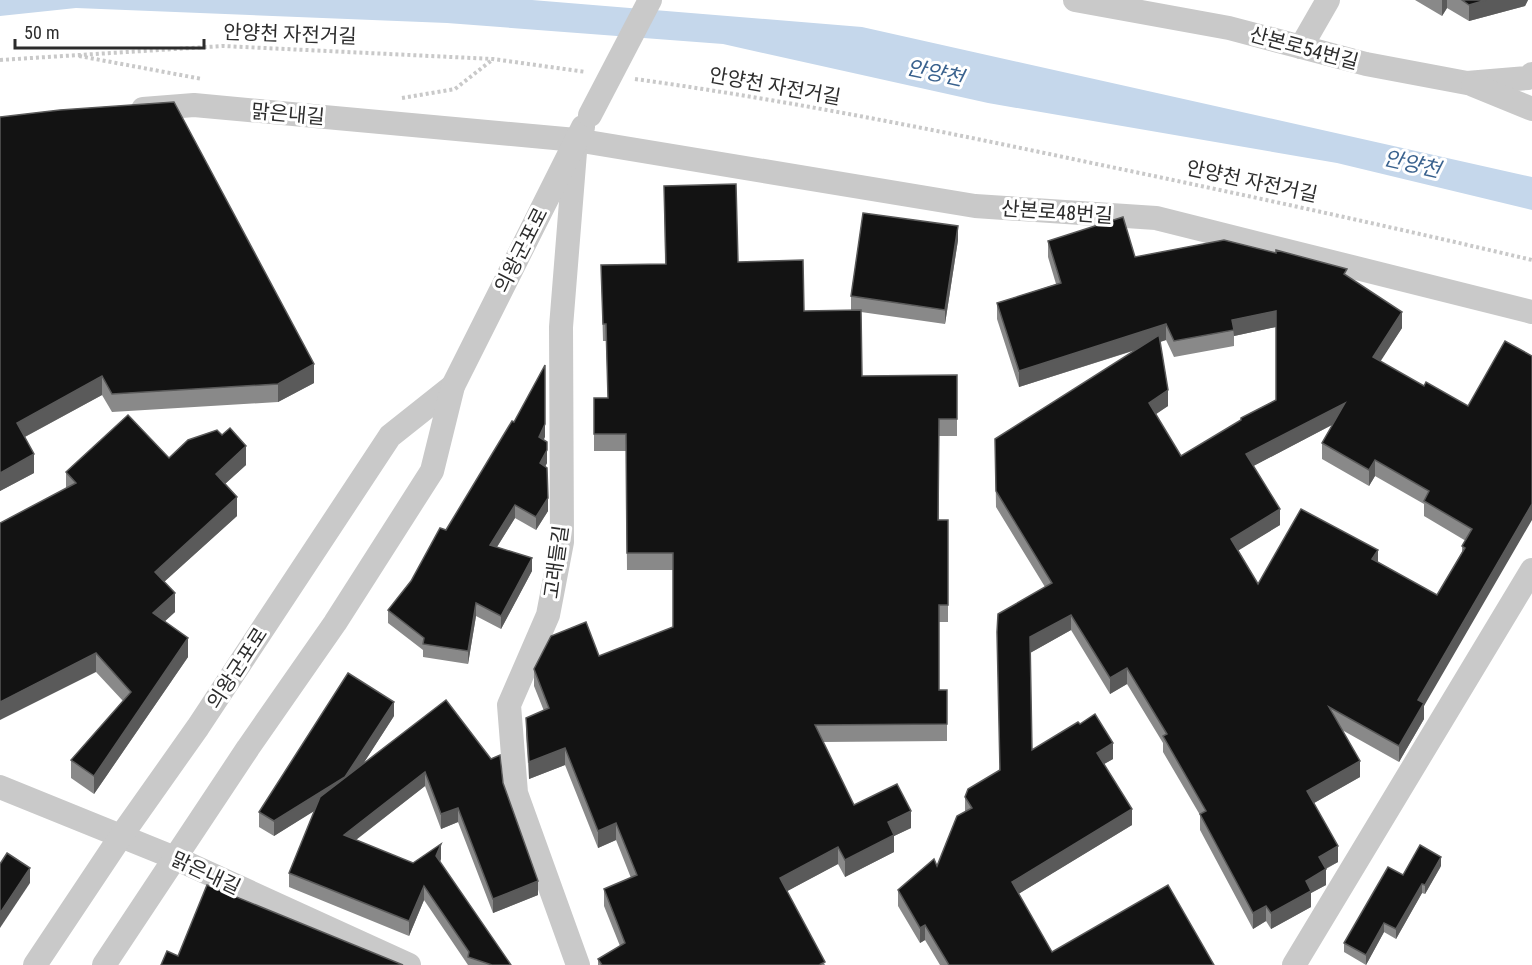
<svg xmlns="http://www.w3.org/2000/svg" width="1532" height="965" font-family="'Roboto Condensed','Noto Sans KR',sans-serif">
<style>
.water{fill:#c5d7eb}
.lines{fill:none;stroke-linecap:round;stroke-linejoin:round}
.path{stroke:#c9c9c9;stroke-width:4;stroke-dasharray:3 3;stroke-linecap:butt}
.minor{stroke:#c9c9c9;stroke-width:24}
.minor-bridge{stroke:#c9c9c9;stroke-width:24}
.wall{fill:#898989;fill-rule:evenodd}
.shaded-wall{fill:#5a5a5a}
.building{fill:#131313;stroke:#5a5a5a;stroke-width:1.5;fill-rule:evenodd}
.labels{text-anchor:middle;stroke-width:6;stroke-linejoin:round;paint-order:stroke}
.street-label{font-size:20px;fill:#2c2c2c;stroke:#fff}
.water-label{font-size:21px;font-style:italic;fill:#3a628e;stroke:#fff}
</style>
<rect width="100%" height="100%" fill="#fff"/>
<!-- water -->
<polygon class="water" points="0,0 532,0 862,27 1532,177 1532,210 1337,163 988,103 723,44 447,23 76,8 0,16"/>
<g class="lines">
<!-- path -->
<g class="path">
<polyline points="79,56 202,79"/>
<polyline points="0,60 223,46 493,59 586,72"/>
<path d="M 635,79 C 786,100 937,130 1087,162 C 1236,193 1384,225 1532,260"/>
<polyline points="402,98 455,89 492,60"/>
</g>
<!-- minor -->
<g class="minor">
<polyline points="1075,0 1229,28 1366,64 1467,83 1528,78 1532,74"/>
<polyline points="1301,47 1328,0"/>
<polyline points="1473,85 1532,109"/>
<polyline points="143,109 194,105 576,140 975,206 1156,218 1532,312"/>
<polyline points="575,152 561,327 562,542 548,615 509,705 516,793 578,965"/>
<polyline points="0,787 175,858 409,965"/>
<polyline points="35,965 121,836 198,727 390,436 453,386"/>
<polyline points="104,965 248,748 335,623 432,471 453,386 583,127"/>
<polyline points="1294,965 1532,570"/>
</g>
<!-- minor-bridge -->
<polyline class="minor-bridge" points="590,115 650,0"/>
</g>
<!-- wall -->
<g class="wall">
<polygon points="1415,0 1528,0 1525,6 1469,21 1447,8 1442,16"/>
<polygon points="0,117 314,383 278,402 112,412 102,395 25,437 34,473 0,491"/>
<polygon points="664,186 738,262 804,311 851,310 851,296 958,240 945,324 861,312 862,376 957,375 957,436 939,436 939,520 948,520 948,622 939,622 939,690 947,690 947,741 823,742 854,805 911,828 894,836 894,852 845,877 838,864 787,891 825,965 598,965 598,959 620,946 604,906 604,889 631,878 616,840 598,848 565,765 529,779 526,735 526,718 544,711 534,686 534,669 599,656 673,627 673,570 627,570 626,451 594,451 594,398 608,398 606,341 603,341 601,265 665,264"/>
<path d="M 1048,241 L 1135,257 L 1347,276 L 1402,328 L 1380,361 L 1424,386 L 1468,406 L 1532,356 L 1424,706 L 1424,719 L 1399,762 L 1342,730 L 1360,777 L 1314,803 L 1338,862 L 1326,869 L 1326,885 L 1311,893 L 1311,907 L 1271,929 L 1266,921 L 1253,929 L 1200,830 L 1200,815 L 1163,752 L 1163,743 L 1127,684 L 1110,694 L 1071,630 L 1030,653 L 1032,750 L 1113,759 L 1104,764 L 1132,825 L 1018,894 L 1052,952 L 1214,965 L 940,965 L 925,940 L 920,943 L 898,906 L 898,890 L 937,866 L 965,812 L 965,797 L 999,770 L 1045,587 L 996,507 L 995,439 L 1136,350 L 1019,387 L 997,319 L 997,303 L 1056,284 L 1048,257 ZM 1276,327 L 1276,400 L 1241,418 L 1241,420 L 1181,456 L 1155,414 L 1168,406 L 1160,342 L 1166,340 L 1174,357 L 1234,346 L 1234,336 ZM 1332,425 L 1322,443 L 1322,459 L 1369,486 L 1375,476 L 1424,504 L 1424,516 L 1466,541 L 1462,546 L 1462,552 L 1437,595 L 1378,562 L 1258,584 L 1238,550 L 1280,525 L 1253,466 Z"/>
<polygon points="545,437 543,440 547,463 545,467 548,511 536,530 515,518 497,547 532,571 501,629 476,616 468,664 423,657 423,650 388,623 388,610 411,581"/>
<polygon points="169,458 246,465 225,484 237,516 164,582 175,612 165,621 188,657 94,794 71,778 71,760 123,701 96,672 66,488 66,472"/>
<polygon points="394,716 363,764 503,783 538,895 493,913 458,822 441,829 425,786 356,840 413,863 441,859 440,862 511,965 468,965 424,900 409,936 289,887 289,873 315,810 274,836 259,827 259,812"/>
<polygon points="1441,866 1425,894 1422,893 1396,939 1384,932 1366,965 1344,952 1344,943"/>
</g>
<!-- shaded-wall -->
<g class="shaded-wall">
<polygon points="1442,0 1447,0 1447,8 1442,16"/>
<polygon points="1486,0 1528,0 1525,6 1469,21 1469,5"/>
<polygon points="958,226 958,240 945,324 945,310"/>
<polygon points="1276,311 1276,327 1234,336 1232,320"/>
<polygon points="1402,312 1402,328 1373,373 1373,357"/>
<polygon points="1166,324 1166,340 1019,387 1019,371"/>
<polygon points="314,364 314,383 278,402 278,384"/>
<polygon points="102,376 102,395 17,441 17,423"/>
<polygon points="545,378 545,437 539,450 539,437"/>
<polygon points="1168,390 1168,406 1149,419 1149,403"/>
<polygon points="1345,403 1345,418 1246,470 1246,454"/>
<polygon points="246,446 246,465 216,492 216,474"/>
<polygon points="547,450 547,463 540,476 540,463"/>
<polygon points="34,454 34,473 0,491 0,473"/>
<polygon points="1375,460 1375,476 1369,486 1369,470"/>
<polygon points="237,497 237,516 155,590 155,572"/>
<polygon points="548,498 548,511 536,530 536,517"/>
<polygon points="1532,504 1532,520 1424,706 1424,719 1399,762 1399,746 1418,700"/>
<polygon points="515,505 515,518 490,558 490,545"/>
<polygon points="1280,509 1280,525 1231,555 1231,539"/>
<polygon points="1378,550 1378,566 1372,559"/>
<polygon points="532,558 532,571 501,629 501,616"/>
<polygon points="175,593 175,612 153,632 153,613"/>
<polygon points="476,603 476,616 468,664 468,651"/>
<polygon points="1071,615 1071,630 1030,653 1030,637"/>
<polygon points="188,638 188,657 94,794 94,776"/>
<polygon points="96,653 96,672 0,720 0,702"/>
<polygon points="1127,668 1127,684 1110,694 1110,678"/>
<polygon points="394,702 394,716 345,792 274,836 274,821"/>
<polygon points="1113,743 1113,759 1097,768 1097,753"/>
<polygon points="565,748 565,765 529,779 529,762"/>
<polygon points="1360,761 1360,777 1307,807 1307,791"/>
<polygon points="425,772 425,786 344,849 344,835"/>
<polygon points="458,808 458,822 441,829 441,814"/>
<polygon points="1132,809 1132,825 1012,898 1012,882"/>
<polygon points="911,811 911,828 894,836 894,852 845,877 845,860 888,822"/>
<polygon points="616,823 616,840 598,848 598,831"/>
<polygon points="441,844 441,859 436,871 436,856"/>
<polygon points="1338,846 1338,862 1319,872 1319,857"/>
<polygon points="838,847 838,864 780,895 780,878"/>
<polygon points="1441,857 1441,866 1425,894 1425,885"/>
<polygon points="30,868 30,883 0,928 0,913"/>
<polygon points="1326,869 1326,885 1311,893 1311,907 1271,929 1271,913 1306,881"/>
<polygon points="538,881 538,895 493,913 493,899"/>
<polygon points="1422,884 1422,893 1396,939 1396,929"/>
<polygon points="424,886 424,900 409,936 409,921"/>
<polygon points="1266,906 1266,921 1253,929 1253,913"/>
<polygon points="1384,923 1384,932 1366,965 1366,955"/>
<polygon points="925,925 925,940 920,943 920,928"/>
</g>
<!-- building -->
<g class="building">
<polygon points="1462,0 1486,0 1469,5"/>
<polygon points="174,102 314,364 278,384 112,394 102,376 17,423 34,454 0,473 0,117 60,110"/>
<polygon points="736,184 738,262 803,260 804,311 861,310 862,376 957,375 957,419 939,419 938,520 948,520 948,605 939,605 939,690 947,690 947,724 815,725 854,805 897,784 911,811 888,822 894,835 845,860 838,847 780,878 825,962 819,965 602,965 598,959 625,943 604,889 637,875 616,823 598,831 565,748 529,762 526,718 549,708 534,669 551,636 586,622 599,656 673,627 673,553 627,553 626,434 594,434 594,398 608,398 606,324 603,324 601,265 666,264 664,186"/>
<polygon points="863,213 958,226 945,310 851,296"/>
<path d="M 1123,217 L 1135,257 L 1224,240 L 1276,253 L 1276,250 L 1347,269 L 1344,274 L 1402,312 L 1373,357 L 1424,386 L 1426,382 L 1468,406 L 1505,341 L 1532,356 L 1532,504 L 1418,700 L 1424,703 L 1399,746 L 1329,707 L 1360,761 L 1307,791 L 1338,846 L 1319,857 L 1326,869 L 1306,881 L 1311,891 L 1271,913 L 1266,906 L 1253,913 L 1200,814 L 1206,811 L 1163,736 L 1167,734 L 1127,668 L 1110,678 L 1071,615 L 1030,637 L 1032,750 L 1078,722 L 1080,724 L 1095,714 L 1113,743 L 1097,753 L 1132,809 L 1012,882 L 1052,952 L 1168,885 L 1214,965 L 949,965 L 925,925 L 920,928 L 898,890 L 934,859 L 937,866 L 957,816 L 972,808 L 965,797 L 968,789 L 1000,770 L 997,632 L 998,614 L 1052,583 L 996,491 L 995,439 L 1159,335 L 1168,390 L 1149,403 L 1181,456 L 1241,420 L 1241,418 L 1276,400 L 1276,311 L 1232,320 L 1234,330 L 1174,341 L 1166,324 L 1019,371 L 997,303 L 1061,283 L 1048,241 ZM 1345,403 L 1322,443 L 1369,470 L 1375,460 L 1429,491 L 1424,501 L 1472,529 L 1462,546 L 1465,548 L 1437,595 L 1372,559 L 1378,550 L 1301,509 L 1258,584 L 1231,539 L 1280,509 L 1246,454 Z"/>
<polygon points="545,365 545,424 539,437 547,442 547,450 540,463 547,468 548,498 536,517 515,505 490,545 532,558 501,616 476,603 468,651 423,644 424,638 388,610 411,581 440,528 446,530 512,421 514,422"/>
<polygon points="128,415 169,458 188,440 217,430 222,435 230,428 246,446 216,474 237,497 155,572 175,593 153,613 188,638 94,776 71,760 131,692 96,653 0,702 0,523 76,483 66,472"/>
<polygon points="348,673 394,702 345,777 274,821 259,812"/>
<polygon points="446,700 491,759 500,755 503,783 538,881 493,899 458,808 441,814 425,772 344,835 413,863 441,844 436,856 511,965 492,965 468,957 469,952 424,886 409,921 289,873 320,797"/>
<polygon points="1420,845 1441,857 1425,885 1422,884 1396,929 1384,923 1366,955 1344,943 1388,867 1403,875"/>
<polygon points="7,853 30,868 0,913 0,864"/>
<polygon points="207,885 403,965 161,965 167,951 178,956"/>
</g>
<g class="labels">
<!-- street labels -->
<g class="street-label">
<text transform="translate(290 34) rotate(2)" y="7">안양천 자전거길</text>
<text transform="translate(1304 48) rotate(15)" y="7">산본로54번길</text>
<text transform="translate(775 86) rotate(10)" y="7">안양천 자전거길</text>
<text transform="translate(288 114) rotate(5)" y="7">맑은내길</text>
<text transform="translate(1252 181) rotate(12)" y="7">안양천 자전거길</text>
<text transform="translate(1057 212) rotate(4)" y="7">산본로48번길</text>
<text transform="translate(521 250) rotate(-63)" y="7">의왕군포로</text>
<text transform="translate(556 562) rotate(-82)" y="7">고래들길</text>
<text transform="translate(237 668) rotate(-57)" y="7">의왕군포로</text>
<text transform="translate(206 873) rotate(25)" y="7">맑은내길</text>
</g>
<!-- water labels -->
<g class="water-label">
<text transform="translate(935 73) rotate(12)" y="7">안양천</text>
<text transform="translate(1412 164) rotate(13)" y="7">안양천</text>
</g>
</g>
<!-- scale -->
<path d="M15 39v9h189v-9" fill="none" stroke="#2c2c2c" stroke-width="3"/>
<text x="24" y="39" font-size="18" fill="#2c2c2c" stroke="#ffffff" stroke-width="4.5" paint-order="stroke">50 m</text>
</svg>
